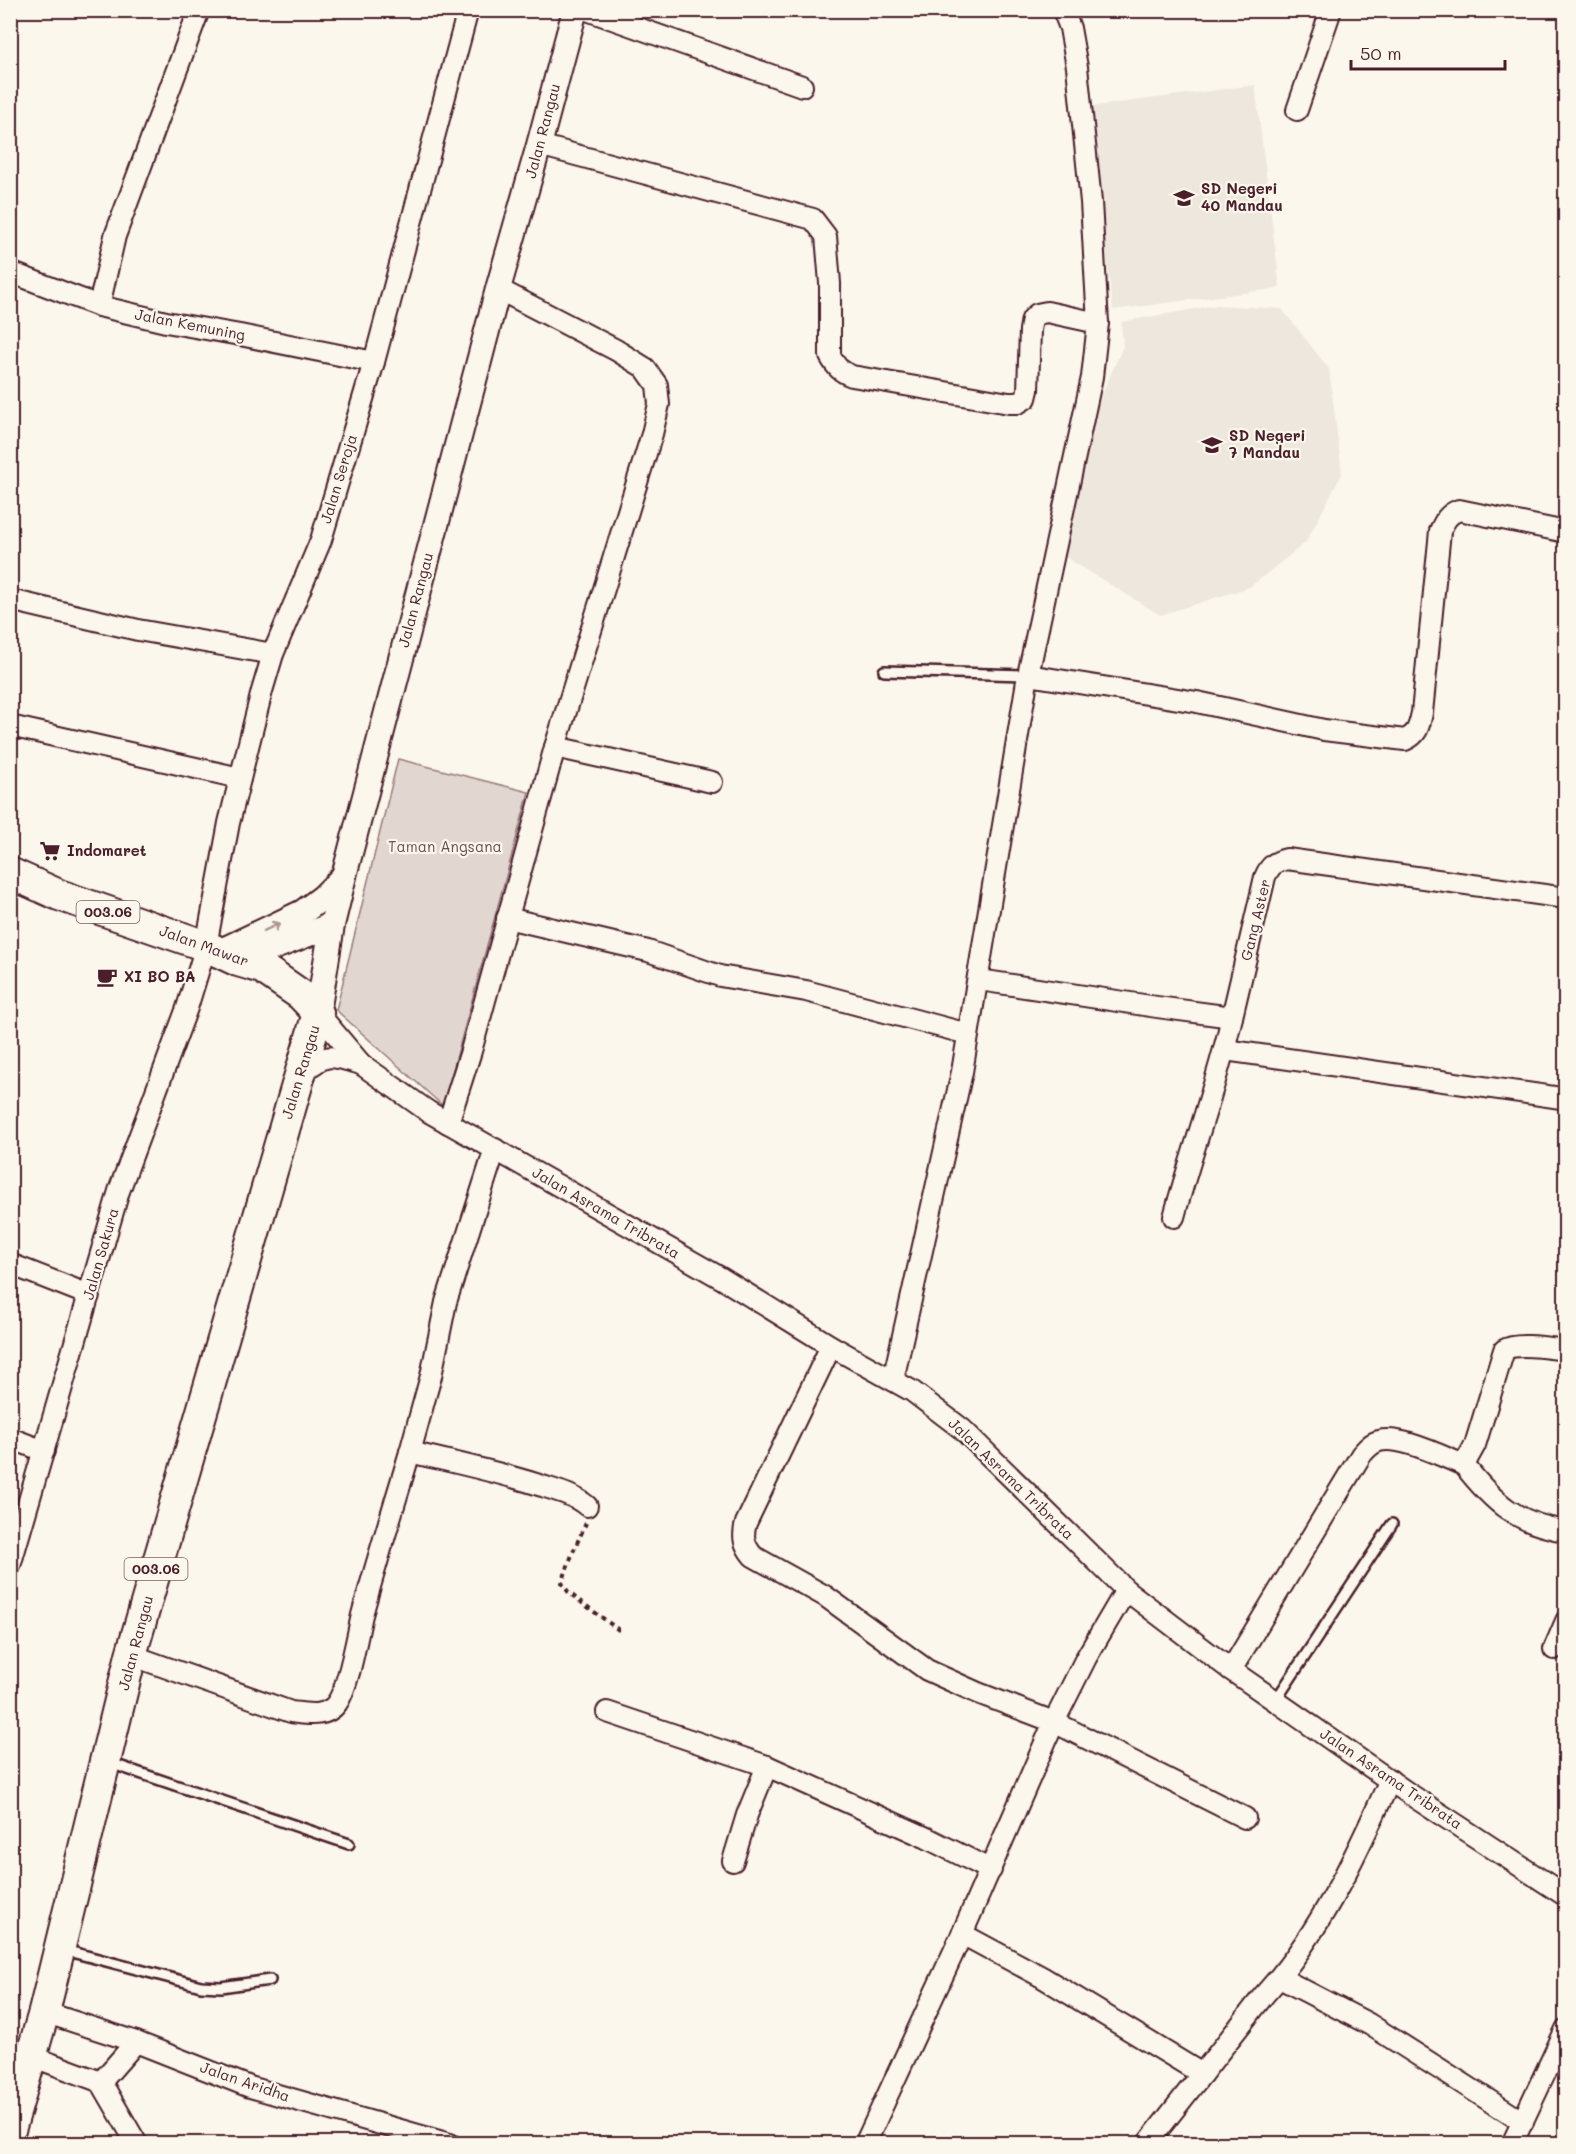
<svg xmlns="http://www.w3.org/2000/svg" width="1576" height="2154" font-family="Mali,sans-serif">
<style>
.built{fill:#eee7de}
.green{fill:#e2d7d0;stroke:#967b7e;stroke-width:1.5}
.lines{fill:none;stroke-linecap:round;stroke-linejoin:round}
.service-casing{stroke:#4a1f2b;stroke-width:14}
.minor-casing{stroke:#4a1f2b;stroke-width:24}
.tertiary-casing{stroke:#4a1f2b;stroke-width:28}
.primary-casing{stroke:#4a1f2b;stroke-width:34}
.path{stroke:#4a1f2b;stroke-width:4;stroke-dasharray:4.5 4.5;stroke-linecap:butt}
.service{stroke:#fbf7ec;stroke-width:9}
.minor{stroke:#fbf7ec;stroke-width:20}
.tertiary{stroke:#fbf7ec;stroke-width:24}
.primary{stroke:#fbf7ec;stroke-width:30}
.oneway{stroke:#ab9695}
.labels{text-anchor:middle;stroke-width:4.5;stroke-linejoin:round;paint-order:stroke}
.shield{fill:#fbf7ec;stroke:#7f6065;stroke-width:1.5}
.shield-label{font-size:14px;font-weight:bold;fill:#4a1f2b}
.street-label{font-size:15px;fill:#4a1f2b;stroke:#fbf7ec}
.poi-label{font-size:15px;font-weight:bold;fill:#4a1f2b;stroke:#fbf7ec;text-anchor:start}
.park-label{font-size:15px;fill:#704d54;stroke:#fbf7ec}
</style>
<rect width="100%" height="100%" fill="#fbf7ec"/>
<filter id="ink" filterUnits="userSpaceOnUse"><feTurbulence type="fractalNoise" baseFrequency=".0167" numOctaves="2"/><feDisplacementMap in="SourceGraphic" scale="12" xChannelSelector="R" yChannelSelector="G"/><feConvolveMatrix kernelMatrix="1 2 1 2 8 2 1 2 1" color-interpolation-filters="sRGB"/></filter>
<g filter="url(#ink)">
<!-- built -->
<g class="built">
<polygon points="1255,85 1280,288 1113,310 1088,107"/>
<polygon points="1217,305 1282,309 1329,369 1342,474 1306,542 1250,587 1160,615 1062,555 1090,422 1123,346 1121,322"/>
</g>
<!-- green -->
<polygon class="green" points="398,759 529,792 443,1106 336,1010"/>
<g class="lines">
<!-- service casing -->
<g class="service-casing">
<g id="service">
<polyline points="884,671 1028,675"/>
<polyline points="1276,1700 1392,1524"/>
<polyline points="110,1763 349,1844"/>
<polyline points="64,1950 201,1986 221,1987 270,1980"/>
</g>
</g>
<!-- minor casing -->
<g class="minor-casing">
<g id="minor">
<polyline points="587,10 802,86"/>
<polyline points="1297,110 1331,10"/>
<path d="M 539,145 L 813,219 L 826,236 L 830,283 L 830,356 C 836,367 841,372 852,376 L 1009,403 L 1018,403 L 1026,398 L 1028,390 L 1030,330 L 1032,319 L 1037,314 L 1047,312 L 1098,323"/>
<polyline points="10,272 99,306 166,322 240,335 374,362"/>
<polyline points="99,306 115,236 199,10"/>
<polyline points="10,600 138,630 273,654"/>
<path d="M 1028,675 L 1197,702 L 1324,730 L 1405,740 C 1418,734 1419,726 1422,713 L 1440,531 C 1445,520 1448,514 1459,510 L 1566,532"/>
<polyline points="10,726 240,778"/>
<polyline points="555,747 712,782"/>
<polyline points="507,918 648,951 720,976 806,991 968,1034"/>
<path d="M 979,980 L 1157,1007 L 1232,1017 L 1265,877 C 1270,865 1275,862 1287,859 L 1566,898"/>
<polyline points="318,1013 361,1064 429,1112 721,1278 831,1346 912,1391 962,1429 1126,1590 1231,1670 1408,1793 1566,1896"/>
<polyline points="1225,1050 1561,1098"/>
<path d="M 301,1074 C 327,1052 329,1055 361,1064"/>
<polyline points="448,1123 471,1051 555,747 652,434 659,404 657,385 645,368 616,350 498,289"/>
<path d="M 495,1149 L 446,1302 L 431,1376 L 410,1452 C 452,1462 495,1471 536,1484 C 554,1490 573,1494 587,1506"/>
<path d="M 1174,1217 C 1192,1150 1217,1084 1232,1017"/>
<polyline points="10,1264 89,1295"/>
<path d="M 831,1346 L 746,1523 C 742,1537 744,1545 753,1556 L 825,1596 L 927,1670 L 978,1693 L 1054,1722 L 1245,1818"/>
<polyline points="893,1380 962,1072 1028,675 1092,377 1098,323 1091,202 1077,67 1070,28 1063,10"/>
<polyline points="10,1438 44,1451"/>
<path d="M 1464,1465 C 1493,1502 1517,1524 1566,1531"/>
<polyline points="10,1566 119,1191 187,1008 206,946 229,823 262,691 273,654 321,540 374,362 468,10"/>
<polyline points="1554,1649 1566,1621"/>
<path d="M 131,1655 L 291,1712 C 307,1714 327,1718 337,1703 C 349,1686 357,1636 362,1615 C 377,1560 394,1506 410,1452"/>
<path d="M 1231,1670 L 1361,1455 C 1366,1449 1371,1443 1379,1441 C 1400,1435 1443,1457 1464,1465 L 1475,1445 L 1504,1350 C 1516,1342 1550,1348 1566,1350"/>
<polyline points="607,1712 767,1766"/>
<polyline points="733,1861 747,1815 767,1766 927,1838 991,1870"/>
<polyline points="962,1934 1042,1977 1202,2074"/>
<polyline points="1280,1978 1369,2024 1523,2122"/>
<polyline points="44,2012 136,2042 250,2087 450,2144"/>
<polyline points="31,2056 101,2082 136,2042"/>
<polyline points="101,2082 137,2144"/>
<polyline points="865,2144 962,1934 1054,1722 1086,1658 1126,1590"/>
<path d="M 1147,2144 L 1264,1995 C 1320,1934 1356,1855 1390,1780"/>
<polyline points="1512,2144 1566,2029"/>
</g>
</g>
<!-- tertiary casing -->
<g class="tertiary-casing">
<g id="tertiary">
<polyline points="219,952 303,912 323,897 344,876"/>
<polyline points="238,961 332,925"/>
<polyline points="318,1013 332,925 344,876 498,289 539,145 575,10"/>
</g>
</g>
<!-- primary casing -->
<g class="primary-casing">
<polyline id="primary" points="10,873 59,895 206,946 238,961 262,968 301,995 318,1013 131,1655 44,2012 10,2130"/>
</g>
<!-- path -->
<polyline class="path" points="586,1523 573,1552 562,1583 569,1593 620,1631"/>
<!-- service -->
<use href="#service" class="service"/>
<!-- minor -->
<use href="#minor" class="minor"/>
<!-- tertiary -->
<use href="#tertiary" class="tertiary"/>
<!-- primary -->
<use href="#primary" class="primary"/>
</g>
<!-- one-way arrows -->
<defs><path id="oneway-shaft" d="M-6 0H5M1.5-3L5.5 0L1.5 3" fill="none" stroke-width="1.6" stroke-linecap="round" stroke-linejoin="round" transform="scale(1.5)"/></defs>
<use class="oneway" href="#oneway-shaft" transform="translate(272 927) rotate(-25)"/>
</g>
<!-- icons -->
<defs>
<g id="school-bare" transform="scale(1.62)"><path d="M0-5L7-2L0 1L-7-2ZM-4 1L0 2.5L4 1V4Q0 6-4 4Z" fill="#4a1f2b" stroke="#fbf7ec" stroke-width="2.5" paint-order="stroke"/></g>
<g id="supermarket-bare" transform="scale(1.62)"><path d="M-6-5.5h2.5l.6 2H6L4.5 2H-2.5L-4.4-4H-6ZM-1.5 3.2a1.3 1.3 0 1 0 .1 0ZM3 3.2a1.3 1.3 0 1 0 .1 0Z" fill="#4a1f2b" stroke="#fbf7ec" stroke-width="2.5" paint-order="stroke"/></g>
<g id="cafe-bare" transform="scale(1.62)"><path d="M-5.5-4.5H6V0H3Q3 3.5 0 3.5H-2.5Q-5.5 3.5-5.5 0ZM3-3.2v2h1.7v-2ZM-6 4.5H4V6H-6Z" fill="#4a1f2b" stroke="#fbf7ec" stroke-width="2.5" paint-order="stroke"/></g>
</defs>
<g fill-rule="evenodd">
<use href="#school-bare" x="1184" y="198"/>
<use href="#school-bare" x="1212" y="445"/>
<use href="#supermarket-bare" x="50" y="851"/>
<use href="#cafe-bare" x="107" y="977"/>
</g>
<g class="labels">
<!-- shield labels -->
<g class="shield">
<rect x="76.5" y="901" width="63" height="22" rx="4.5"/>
<rect x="124.5" y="1558" width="63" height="22" rx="4.5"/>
</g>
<g class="shield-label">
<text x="108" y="917">003.06</text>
<text x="156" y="1574">003.06</text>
</g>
<!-- street labels -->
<g class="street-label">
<text transform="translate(543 131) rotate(-75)" y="5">Jalan Rangau</text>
<text transform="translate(190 325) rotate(11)" y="5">Jalan Kemuning</text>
<text transform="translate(339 479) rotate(-73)" y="5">Jalan Seroja</text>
<text transform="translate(416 600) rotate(-75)" y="5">Jalan Rangau</text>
<text transform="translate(1256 920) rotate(-76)" y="5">Gang Aster</text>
<text transform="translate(204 946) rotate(20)" y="5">Jalan Mawar</text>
<text transform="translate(301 1072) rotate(-73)" y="5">Jalan Rangau</text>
<text transform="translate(606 1213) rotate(30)" y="5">Jalan Asrama Tribrata</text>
<text transform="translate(101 1254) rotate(-74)" y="5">Jalan Sakura</text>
<text transform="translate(1011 1479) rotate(44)" y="5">Jalan Asrama Tribrata</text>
<text transform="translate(136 1643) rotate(-75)" y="5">Jalan Rangau</text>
<text transform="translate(1391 1779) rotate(34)" y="5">Jalan Asrama Tribrata</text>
<text transform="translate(245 2082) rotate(19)" y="5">Jalan Aridha</text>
</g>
<!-- poi labels -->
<g class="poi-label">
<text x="1201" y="194">SD Negeri<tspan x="1201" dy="17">40 Mandau</tspan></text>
<text x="1229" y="441">SD Negeri<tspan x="1229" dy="17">7 Mandau</tspan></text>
<text x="67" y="856">Indomaret</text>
<text x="124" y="982">XI BO BA</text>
</g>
<!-- park labels -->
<g class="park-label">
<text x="445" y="852">Taman Angsana</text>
</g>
</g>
<!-- margin -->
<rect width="1576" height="2154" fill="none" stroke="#fbf7ec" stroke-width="36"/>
<rect x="18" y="18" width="1540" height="2118" fill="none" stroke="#4a1f2b" stroke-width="2" filter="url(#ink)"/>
<!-- scale -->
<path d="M1351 60v9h154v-9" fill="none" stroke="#4a1f2b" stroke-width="3"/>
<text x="1360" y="60" font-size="18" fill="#4a1f2b" stroke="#fbf7ec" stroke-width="4.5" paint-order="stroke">50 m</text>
</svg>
